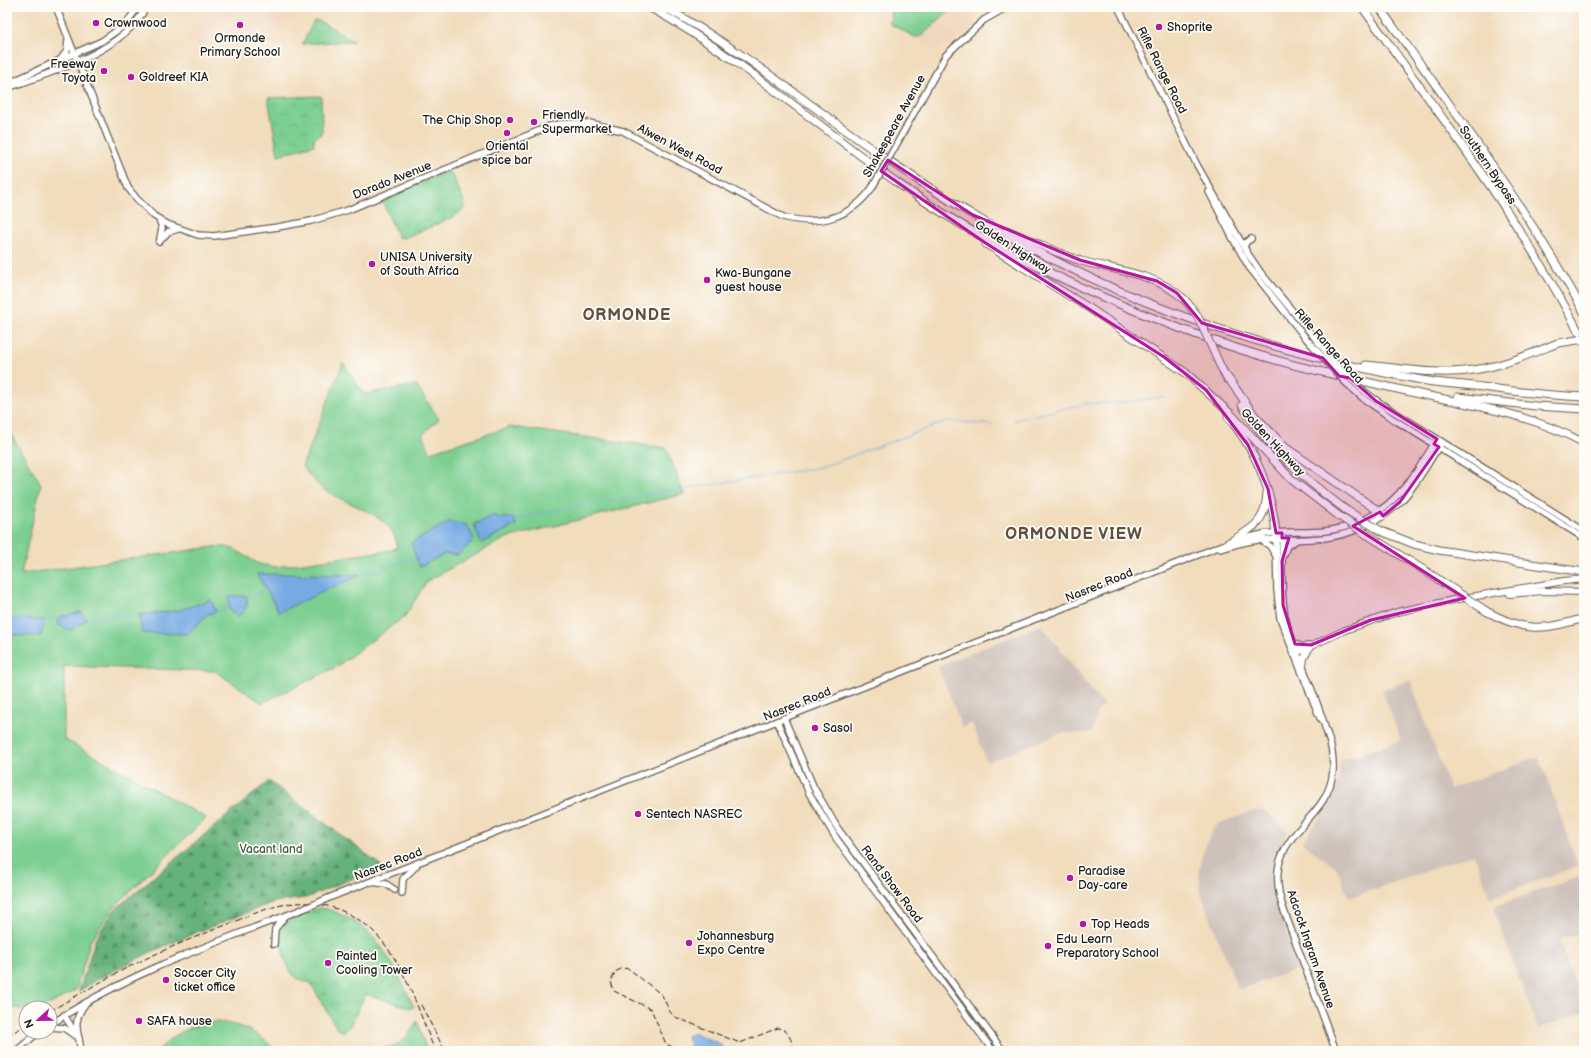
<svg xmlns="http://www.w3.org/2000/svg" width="1591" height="1058" font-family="'Balsamiq Sans',sans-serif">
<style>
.built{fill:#f1d5bd}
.industrial{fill:#cec1ba}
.grass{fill:#7dcf91;stroke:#4c7656}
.forest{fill:url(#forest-firs);stroke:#41674c}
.park{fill:url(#park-crowns);stroke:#4c7656}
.water{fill:#77aae3;stroke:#4a6380}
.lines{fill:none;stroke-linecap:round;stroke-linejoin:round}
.stream{stroke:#77aae3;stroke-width:1}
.secondary-casing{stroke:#675f54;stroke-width:8}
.primary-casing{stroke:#675f54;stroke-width:8}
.highway-casing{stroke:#675f54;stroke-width:9}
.secondary{stroke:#fff;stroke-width:5.5}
.primary{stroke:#fff;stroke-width:6}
.highway{stroke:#fff;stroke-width:7}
.rail{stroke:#1c1c1c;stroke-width:1;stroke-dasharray:6 3;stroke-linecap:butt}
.secondary-bridge-casing{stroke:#675f54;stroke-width:8;stroke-linecap:butt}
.highway-bridge-casing{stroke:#675f54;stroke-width:9;stroke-linecap:butt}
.secondary-bridge{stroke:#fff;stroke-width:5.5}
.highway-bridge{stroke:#fff;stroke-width:7}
.marked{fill:#b5179e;fill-opacity:0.2;stroke:#b5179e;stroke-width:3;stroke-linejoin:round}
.poi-dot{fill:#b5179e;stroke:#fdfcf7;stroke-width:1.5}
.labels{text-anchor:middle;stroke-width:3.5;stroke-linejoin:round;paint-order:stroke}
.poi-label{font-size:12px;fill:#1c1c1c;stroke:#fdfcf7;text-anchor:start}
.street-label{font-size:12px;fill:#1c1c1c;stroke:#fdfcf7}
.park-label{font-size:12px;fill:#3e5b45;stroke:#fdfcf7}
.district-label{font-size:16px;font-weight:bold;letter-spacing:1px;fill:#614f3f;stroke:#fdfcf7}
</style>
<defs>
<pattern id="forest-firs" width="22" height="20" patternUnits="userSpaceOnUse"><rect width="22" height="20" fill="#66b27b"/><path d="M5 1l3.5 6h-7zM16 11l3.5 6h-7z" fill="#539064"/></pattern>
<pattern id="park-crowns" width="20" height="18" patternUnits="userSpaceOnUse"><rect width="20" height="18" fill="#7dcf91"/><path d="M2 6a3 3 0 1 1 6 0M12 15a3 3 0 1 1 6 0" fill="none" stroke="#6bb17c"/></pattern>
</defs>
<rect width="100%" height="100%" fill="#fdfcf7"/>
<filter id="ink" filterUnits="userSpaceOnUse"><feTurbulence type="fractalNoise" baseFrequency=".025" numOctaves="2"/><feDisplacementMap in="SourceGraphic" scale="8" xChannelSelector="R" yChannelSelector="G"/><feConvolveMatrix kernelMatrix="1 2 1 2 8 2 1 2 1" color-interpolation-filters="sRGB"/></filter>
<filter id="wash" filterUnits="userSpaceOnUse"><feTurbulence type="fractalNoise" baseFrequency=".012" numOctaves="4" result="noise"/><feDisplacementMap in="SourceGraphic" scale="16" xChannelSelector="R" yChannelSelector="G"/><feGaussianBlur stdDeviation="0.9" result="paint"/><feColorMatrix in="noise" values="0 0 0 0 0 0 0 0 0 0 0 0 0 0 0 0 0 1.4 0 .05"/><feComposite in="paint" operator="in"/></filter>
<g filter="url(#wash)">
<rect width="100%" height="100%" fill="#f1dcbb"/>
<!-- built -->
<g class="built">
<polygon points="207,7 294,7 274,44 190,44 188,38 201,12 205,11"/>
<polygon points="858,7 968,7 975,21 972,26 945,49 937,50 917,40 917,37"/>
</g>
<!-- industrial -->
<g class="industrial">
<polygon points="1041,625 1103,705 1098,711 1092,733 1062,733 987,762 972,723 962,727 938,666"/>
<polygon points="1410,680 1450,789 1539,756 1578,866 1490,898 1474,854 1349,898 1337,868 1302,843 1329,804 1339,779 1339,761 1401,740 1382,690"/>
<polygon points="1256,810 1265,811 1288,831 1274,861 1272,886 1277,907 1295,956 1297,969 1242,989 1237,987 1200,891 1199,871 1202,855 1213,829 1218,824"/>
<polygon points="1578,877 1582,879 1584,884 1584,931 1559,940 1584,1007 1584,1012 1538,1029 1494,911 1496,906"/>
</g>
<!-- grass -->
<g class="grass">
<polygon points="891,7 955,7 921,36 915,37 890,24"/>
<path d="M 343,363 L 364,394 L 416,385 L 439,419 L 423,434 L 430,452 L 511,427 L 666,448 L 684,494 L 506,538 L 427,581 L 405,616 L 336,667 L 262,703 L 215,671 L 64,666 L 64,739 L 206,818 L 112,909 L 90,942 L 76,990 L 43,1008 L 26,1008 L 26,1010 L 7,1006 L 7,428 L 41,484 L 21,574 L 221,546 L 234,549 L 259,564 L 276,567 L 392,550 L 397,547 C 395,515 349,506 326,491 C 317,485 309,474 302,467 Z"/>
<path d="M 217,1022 C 241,1024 259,1033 276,1051 L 158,1051 C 174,1033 193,1024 217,1022 Z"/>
</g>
<!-- forest -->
<polygon class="forest" points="269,781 382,866 306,898 274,902 195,933 151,952 100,978 79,991 96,938 114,910"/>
<!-- park -->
<g class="park">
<polygon points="314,21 319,21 352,39 354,41 302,44"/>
<polygon points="321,96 322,131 320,135 314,138 314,145 278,155 268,98"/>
<polygon points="448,171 452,175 465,203 463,210 451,218 404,238 398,237 383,203 383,199"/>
<path d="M 319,908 C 327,908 334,911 342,915 C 381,932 396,971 414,1007 L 410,1008 L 366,994 L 349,1028 L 344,1032 L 337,1029 L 310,982 C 287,984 284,951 278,934 L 278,928 L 281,924 Z"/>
<path d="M 417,1021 L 427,1051 L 371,1051 C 379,1047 388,1048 396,1045 C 403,1044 413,1028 417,1021 Z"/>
</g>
<!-- water -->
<g class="water">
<polygon points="494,515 499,518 513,518 516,525 481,543 474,524"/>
<polygon points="448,522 467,525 474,540 458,555 445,554 419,567 411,543"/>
<polygon points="257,574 360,575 279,612"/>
<polygon points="229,596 247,596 247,606 238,617 229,609"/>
<polygon points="211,600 216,612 208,614 187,634 142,633 139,615 176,611"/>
<polygon points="81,612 87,619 71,630 58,625 59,617"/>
<polygon points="7,618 44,620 41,636 7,635"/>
<polygon points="695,1033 720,1044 725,1051 692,1051 687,1036"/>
</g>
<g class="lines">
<!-- stream -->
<g class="stream">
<polyline points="1014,420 1084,404 1125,402 1164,397"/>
<polyline points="512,519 583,505 822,467 948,421 993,425"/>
<polyline points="471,535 477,532"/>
<polyline points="360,575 416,557"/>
<polyline points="246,599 266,589"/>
<polyline points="215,612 228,607"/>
<polyline points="7,618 30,619"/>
<polyline points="87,619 139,615"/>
<polyline points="43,620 60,617"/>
</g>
</g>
</g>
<g filter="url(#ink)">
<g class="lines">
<!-- secondary casing -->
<g class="secondary-casing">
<g id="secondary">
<path d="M 56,7 L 128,188 L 137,199 L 154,216 L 167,224 L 198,235 L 214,236 L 278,227 L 311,221 L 348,210 L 550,126 L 559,124 L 589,123 L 623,131 L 783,217 C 818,226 850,219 872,188"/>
<polyline points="1118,7 1197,165 1248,254 1261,273 1314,337"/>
<polyline points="61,59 67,51 68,40"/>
<polyline points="7,84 102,41 125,25 138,7"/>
<path d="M 7,88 C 51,73 124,51 146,7"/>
<polyline points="895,147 946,55 984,20 1007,7"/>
<polyline points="1209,192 1232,237 1249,267 1304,336"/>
<polyline points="159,219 162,228 160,238"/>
<polyline points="159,242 168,232 178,229"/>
<polyline points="1244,247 1246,242 1251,239"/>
<polyline points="1366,393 1383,405 1584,531"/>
<polyline points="1364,399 1390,417 1584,538"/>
<path d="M 1282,535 C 1283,565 1279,598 1288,628 C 1299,661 1315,693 1325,727 C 1330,742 1334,754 1333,771 C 1328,827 1258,832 1283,908 L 1336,1051"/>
<polyline points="1276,537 1277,590 1280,618 1320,718"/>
<polyline points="1261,540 1270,546 1276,556"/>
<path d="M 1221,549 C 1233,545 1246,541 1259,540 C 1281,538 1302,541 1324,538 C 1351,535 1380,522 1400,502 C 1417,485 1428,462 1442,442"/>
<polyline points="1284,554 1287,546 1297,540"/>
<polyline points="784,718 814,788 838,829 1003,1051"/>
<polyline points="777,721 809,793 836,838 993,1051"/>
<polyline points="371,882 386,884 395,890"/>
<polyline points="402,893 403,879 416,866"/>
<path d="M 331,897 L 1228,543 C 1240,539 1252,536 1264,534 C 1284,531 1304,533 1325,531 C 1384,524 1409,486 1437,439"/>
<polyline points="274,944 275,929 284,918"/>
<polyline points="64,1015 79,1039 81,1051"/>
<path d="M 50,1025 C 128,972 221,941 308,907"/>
<polyline points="50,1027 64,1028 74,1035"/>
<path d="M 79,1039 C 75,1025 76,1016 85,1004"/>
<polyline points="16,1051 39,1032"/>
</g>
</g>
<!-- primary casing -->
<g class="primary-casing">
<g id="primary">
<polyline points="1510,594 1543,591 1584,592"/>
<polyline points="1295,644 1302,647 1308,646"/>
<polyline points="1294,654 1345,630 1397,612 1453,600 1564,581 1584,579"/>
<polyline points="1303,666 1304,658 1310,647"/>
</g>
</g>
<!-- highway casing -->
<g class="highway-casing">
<g id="highway">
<path d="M 649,7 C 740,57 817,126 902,186 C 965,230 1033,267 1103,297 C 1176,329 1250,356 1327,373 C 1359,380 1392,388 1424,395 C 1479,406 1535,416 1584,443"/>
<path d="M 664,7 C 739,48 805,102 875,151 C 907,173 940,195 973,215 C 1110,299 1264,352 1422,380 C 1442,384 1462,384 1482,387 C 1516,392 1550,395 1584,397"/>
<path d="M 1362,7 C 1441,116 1523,223 1584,342"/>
<path d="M 1379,7 C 1451,106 1524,204 1584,312"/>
<path d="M 1007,230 C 1031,241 1056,253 1081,261 C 1118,271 1156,273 1185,300"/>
<polyline points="986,244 1089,308 1186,373 1231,414 1292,480 1339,516"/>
<polyline points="1219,363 1227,379"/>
<path d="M 1366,365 C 1401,368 1438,376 1473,370 C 1503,366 1530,354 1558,343"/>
<polyline points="1226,375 1255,416 1286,448 1380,512 1383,516"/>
<polyline points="1458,397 1536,406 1584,409"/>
<path d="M 1242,405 C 1269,448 1305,480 1346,510"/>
<path d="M 1228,417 C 1256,450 1272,491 1276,533"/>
<polyline points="1381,531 1414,544 1439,550 1584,572"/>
<polyline points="1366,534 1427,572"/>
<path d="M 1228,543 C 1253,528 1265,524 1267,493"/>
<path d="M 1486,611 C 1524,632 1544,631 1584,618"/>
</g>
</g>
<!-- secondary -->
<use href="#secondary" class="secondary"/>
<!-- primary -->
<use href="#primary" class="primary"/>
<!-- highway -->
<use href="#highway" class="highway"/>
<!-- rail -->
<g class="rail">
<polyline points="421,1005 445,1051"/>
<path d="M 50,1011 C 80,994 111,975 143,960 C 170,947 198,936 226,925 C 249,916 271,905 295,903 C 322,901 351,911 371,929 C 404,960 418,1010 435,1051"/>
<polyline points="7,1036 26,1025"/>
<path d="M 681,1051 L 666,1044 L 651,1009 L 614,991 L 611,982 L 615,972 L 623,968 L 629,969 L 662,995 L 670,1012 L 675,1017 L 740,1043 L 778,1028 C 789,1029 792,1042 794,1051"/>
<polyline points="764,1051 770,1050 774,1051"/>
</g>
<!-- secondary-bridge casing -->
<g class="secondary-bridge-casing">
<g id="secondary-bridge">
<polyline points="872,188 895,147"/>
<polyline points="1304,336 1345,382 1364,399"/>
<polyline points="1314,337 1340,369 1366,393"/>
<polyline points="308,907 331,897"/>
</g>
</g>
<!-- highway-bridge casing -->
<g class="highway-bridge-casing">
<g id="highway-bridge">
<polyline points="1185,300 1197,315 1219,363"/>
<polyline points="1558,343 1584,339"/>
<polyline points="1346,510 1381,531"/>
<polyline points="1339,516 1366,534"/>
<polyline points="1427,572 1486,611"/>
</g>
</g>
<!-- secondary-bridge -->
<use href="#secondary-bridge" class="secondary-bridge"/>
<!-- highway-bridge -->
<use href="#highway-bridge" class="highway-bridge"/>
</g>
</g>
<!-- marked area -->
<path class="marked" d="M 888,160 L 973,215 L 1080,260 L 1157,281 L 1177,293 L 1202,323 L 1323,358 L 1339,376 L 1350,378 L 1376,401 L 1437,439 L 1434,444 L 1439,447 L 1400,502 L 1383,516 L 1380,512 L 1353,526 L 1465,598 L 1371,620 L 1311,645 L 1295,644 L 1283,605 L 1282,561 L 1289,538 L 1282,538 L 1282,533 L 1276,533 L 1268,489 L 1248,445 L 1206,390 L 1164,357 L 984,242 L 881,171 Z"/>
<!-- markers -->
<g class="poi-dot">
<circle cx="96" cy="23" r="4"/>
<circle cx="240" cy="25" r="4"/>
<circle cx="1159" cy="27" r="4"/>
<circle cx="104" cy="71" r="4"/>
<circle cx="131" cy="77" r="4"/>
<circle cx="510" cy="120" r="4"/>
<circle cx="534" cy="122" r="4"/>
<circle cx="507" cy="133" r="4"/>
<circle cx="372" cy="264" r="4"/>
<circle cx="707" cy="280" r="4"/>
<circle cx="815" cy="728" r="4"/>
<circle cx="638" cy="814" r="4"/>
<circle cx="1070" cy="878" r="4"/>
<circle cx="1083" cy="924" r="4"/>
<circle cx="689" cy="943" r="4"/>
<circle cx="1048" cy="946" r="4"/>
<circle cx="328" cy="963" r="4"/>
<circle cx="166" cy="980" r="4"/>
<circle cx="139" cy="1021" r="4"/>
</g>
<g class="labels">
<!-- poi labels -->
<g class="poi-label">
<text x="104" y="27">Crownwood</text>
<text x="1167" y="31">Shoprite</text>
<text x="240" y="42" text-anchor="middle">Ormonde<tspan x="240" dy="14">Primary School</tspan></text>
<text x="96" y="68" text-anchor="end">Freeway<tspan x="96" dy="14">Toyota</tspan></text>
<text x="139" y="81">Goldreef KIA</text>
<text x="542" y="119">Friendly<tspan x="542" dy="14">Supermarket</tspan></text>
<text x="502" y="124" text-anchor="end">The Chip Shop</text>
<text x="507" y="150" text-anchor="middle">Oriental<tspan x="507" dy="14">spice bar</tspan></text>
<text x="380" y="261">UNISA University<tspan x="380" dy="14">of South Africa</tspan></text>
<text x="715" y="277">Kwa-Bungane<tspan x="715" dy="14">guest house</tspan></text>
<text x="823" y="732">Sasol</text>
<text x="646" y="818">Sentech NASREC</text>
<text x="1078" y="875">Paradise<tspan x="1078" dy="14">Day-care</tspan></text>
<text x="1091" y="928">Top Heads</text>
<text x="697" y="940">Johannesburg<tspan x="697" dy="14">Expo Centre</tspan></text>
<text x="1056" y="943">Edu Learn<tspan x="1056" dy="14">Preparatory School</tspan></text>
<text x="336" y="960">Painted<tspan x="336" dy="14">Cooling Tower</tspan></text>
<text x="174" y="977">Soccer City<tspan x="174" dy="14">ticket office</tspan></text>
<text x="147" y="1025">SAFA house</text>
</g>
<!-- street labels -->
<g class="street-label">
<text transform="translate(1162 70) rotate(63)" y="4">Rifle Range Road</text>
<text transform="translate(894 126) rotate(-61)" y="4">Shakespeare Avenue</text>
<text transform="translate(680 149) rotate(28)" y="4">Alwen West Road</text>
<text transform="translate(1488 165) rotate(56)" y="4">Southern Bypass</text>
<text transform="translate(392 180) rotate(-22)" y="4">Dorado Avenue</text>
<text transform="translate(1013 247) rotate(33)" y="4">Golden Highway</text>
<text transform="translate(1329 346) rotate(48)" y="4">Rifle Range Road</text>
<text transform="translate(1273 442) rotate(47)" y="4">Golden Highway</text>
<text transform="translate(1099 585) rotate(-22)" y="4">Nasrec Road</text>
<text transform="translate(797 704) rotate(-22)" y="4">Nasrec Road</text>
<text transform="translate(388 864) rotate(-21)" y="4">Nasrec Road</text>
<text transform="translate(892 884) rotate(53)" y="4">Rand Show Road</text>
<text transform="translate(1311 949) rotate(71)" y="4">Adcock Ingram Avenue</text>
</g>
<!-- park labels -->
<g class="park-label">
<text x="271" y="853">Vacant land</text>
</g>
<!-- district labels -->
<g class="district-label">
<text x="627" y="320">ORMONDE</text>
<text x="1074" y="539">ORMONDE VIEW</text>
</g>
</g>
<!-- margin -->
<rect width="1591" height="1058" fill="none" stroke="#fdfcf7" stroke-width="24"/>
<!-- north arrow -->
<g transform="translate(38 1020) rotate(248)"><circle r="19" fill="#fdfcf7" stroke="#a3a29f"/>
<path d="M0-3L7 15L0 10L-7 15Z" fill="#b5179e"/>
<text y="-6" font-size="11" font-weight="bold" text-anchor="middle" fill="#1c1c1c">N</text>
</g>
</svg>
